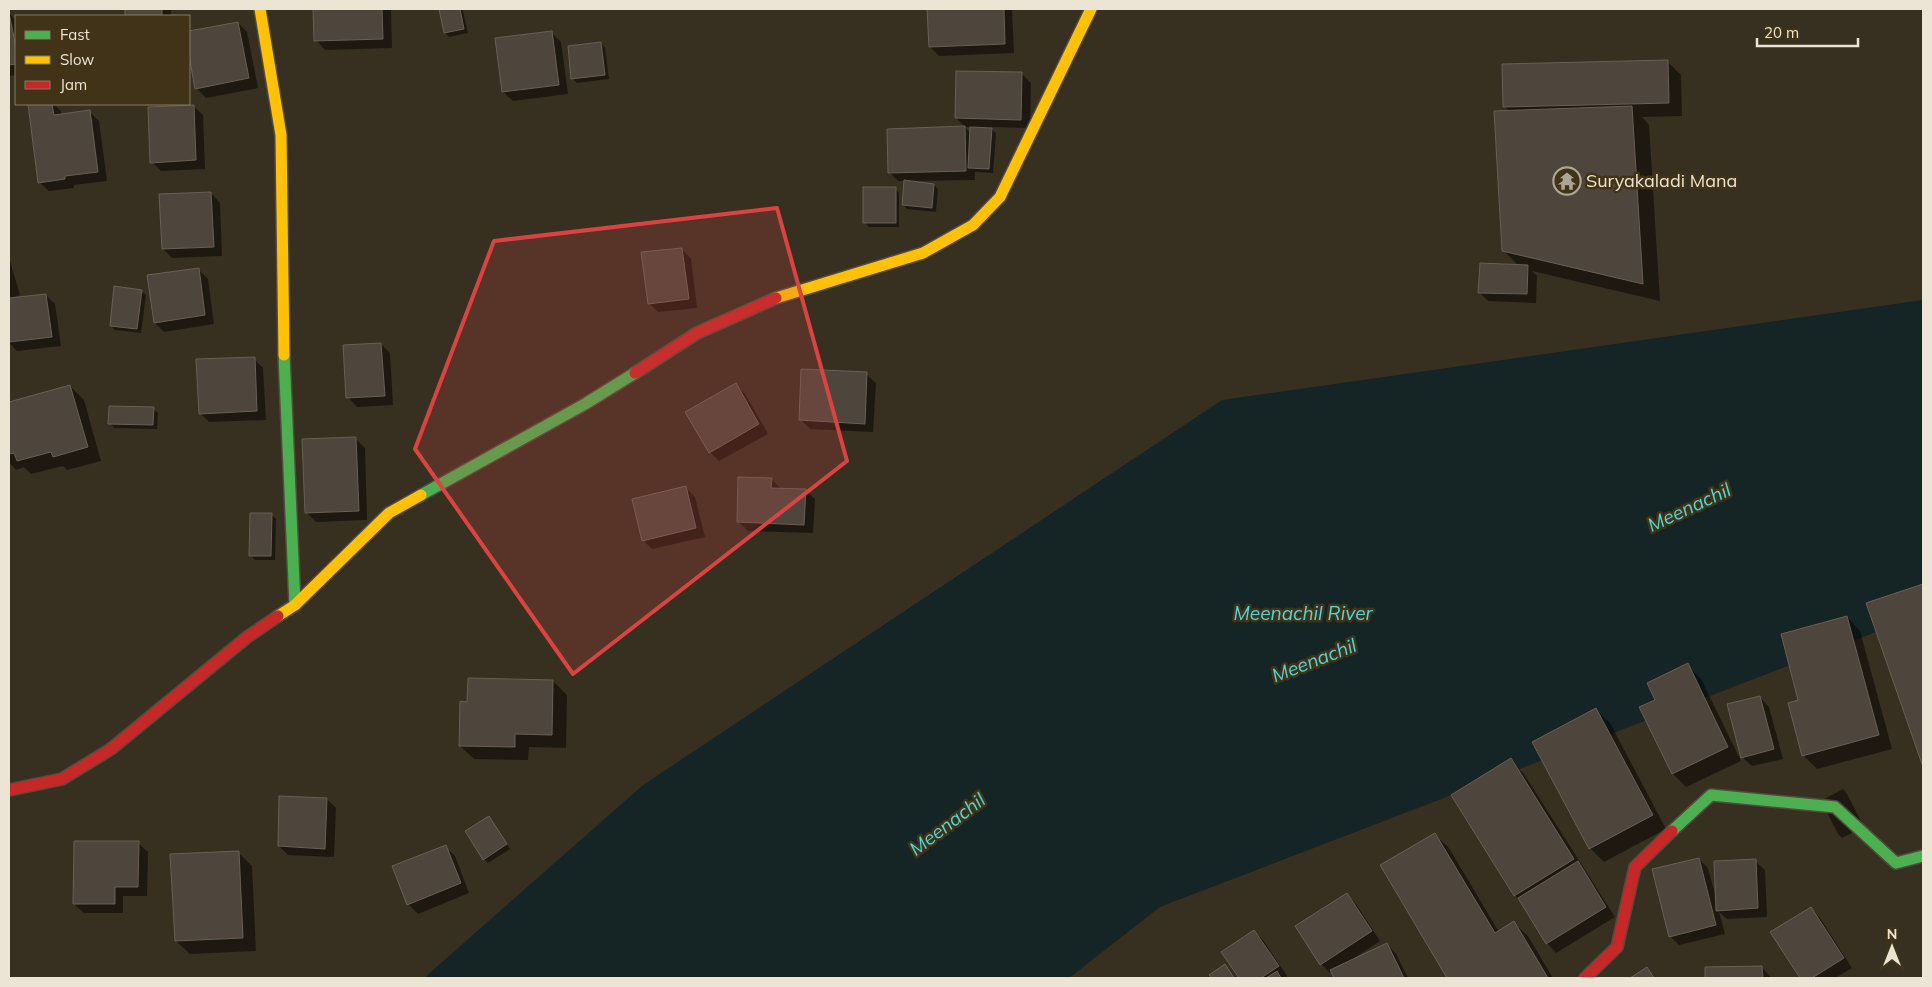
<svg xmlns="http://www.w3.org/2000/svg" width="1932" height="987" font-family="Mulish,sans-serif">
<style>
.water{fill:#152424}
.shadow{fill:#0007}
.building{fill:#4e463c;stroke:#685f55}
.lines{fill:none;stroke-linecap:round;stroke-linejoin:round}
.fast-casing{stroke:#524c3f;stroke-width:14}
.slow-casing{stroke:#524c3f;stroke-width:14}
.jam-casing{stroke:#524c3f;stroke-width:14}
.fast{stroke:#4caf50;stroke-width:11}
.slow{stroke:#ffc107;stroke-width:11}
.jam{stroke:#c62828;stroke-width:11}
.marked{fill:#d94442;fill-opacity:0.2;stroke:#d94442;stroke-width:4;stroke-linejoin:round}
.labels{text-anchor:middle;stroke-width:5;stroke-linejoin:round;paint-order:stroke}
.poi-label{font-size:18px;fill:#ece4d4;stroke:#413317;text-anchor:start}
.water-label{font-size:19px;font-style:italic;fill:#50d7dd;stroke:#413317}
</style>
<rect width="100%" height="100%" fill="#373021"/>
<!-- water -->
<polygon class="water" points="1923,300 1923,614 1160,907 1069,978 424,978 643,785 1222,400"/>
<!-- shadow -->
<g class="shadow">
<rect x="126" y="9" width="45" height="7"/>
<polygon points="315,9 391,9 392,48 325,50 316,40"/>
<polygon points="445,9 462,9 463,11 468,33 449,37 445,33 440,10"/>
<polygon points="929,9 1012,9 1014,53 939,56 930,47"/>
<polygon points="9,13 16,21 16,75 9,76"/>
<polygon points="238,23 247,32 258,88 206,98 196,88 189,49 189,33"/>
<polygon points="551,32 561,42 568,94 513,101 503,92"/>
<polygon points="601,43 605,48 609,79 577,83 572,78"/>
<polygon points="1667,61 1681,75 1682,116 1642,117 1649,125 1660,301 1532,271 1537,276 1536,303 1488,301 1479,292 1519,266 1503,250 1509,111 1505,107"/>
<polygon points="1022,74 1031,83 1030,128 990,127 996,134 993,173 975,172 975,180 914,181 914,183 934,185 938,189 936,212 907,209 903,205 905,181 898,181 889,172 965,128 971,133 971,127 965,127 956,118"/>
<polygon points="39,104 53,104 61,111 61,115 90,112 99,121 107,181 74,185 74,188 49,191 39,182 29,105"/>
<polygon points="193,106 203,115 205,169 161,171 152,162"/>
<polygon points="895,188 899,193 899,227 869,227 864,222"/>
<polygon points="211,193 220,203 222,256 172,258 163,249"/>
<polygon points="682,249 691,259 697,308 658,312 649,303"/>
<polygon points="9,258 20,295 11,298 46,295 55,304 61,346 17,351 9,343"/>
<polygon points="198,269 208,279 214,324 164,332 155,323"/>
<polygon points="141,291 146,295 141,333 115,330 111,326"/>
<polygon points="381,344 390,353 393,405 357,407 348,397"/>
<polygon points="254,359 263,368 266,420 209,422 200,413"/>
<polygon points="866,374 876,383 873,432 810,429 801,420"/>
<polygon points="735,385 745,394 768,434 719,461 710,452"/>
<polygon points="70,386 84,400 101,461 67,470 63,466 31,474 24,467 16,470 9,462 9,403"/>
<polygon points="153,409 158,413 157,429 114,428 110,423"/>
<polygon points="355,438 365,448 367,520 316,522 307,513"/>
<polygon points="771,479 780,488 805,490 815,499 813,533 748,531 738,521"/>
<polygon points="685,487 695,497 705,537 652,549 643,540"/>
<polygon points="272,515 276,519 275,560 255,560 250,555"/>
<polygon points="1923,585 1923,763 1868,604"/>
<polygon points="1847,617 1860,631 1892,749 1817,769 1803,755 1800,701"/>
<polygon points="1687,665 1701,679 1741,761 1686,787 1673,774 1641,708 1657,700"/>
<polygon points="553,681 567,695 566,748 529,747 528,760 474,759 460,746 468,703"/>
<polygon points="1760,697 1769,707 1783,759 1752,766 1742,757"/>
<polygon points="1596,710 1610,723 1666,829 1604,862 1590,848"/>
<polygon points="1510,760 1524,774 1615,917 1556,953 1547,943 1522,903 1515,895"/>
<polygon points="1843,789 1847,794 1864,827 1842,838 1838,834 1821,801"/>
<polygon points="327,799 336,808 334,857 288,855 279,846"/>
<polygon points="489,817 510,849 488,863 484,859"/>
<polygon points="1435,835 1449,848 1499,932 1514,923 1528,936 1553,978 1449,978 1382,866"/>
<polygon points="138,843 148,852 147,896 123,896 123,913 84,913 74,904"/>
<polygon points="445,847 455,856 469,893 418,914 408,904"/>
<polygon points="238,852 252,866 256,951 190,954 176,941"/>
<polygon points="1699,859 1708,868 1716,898 1755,861 1765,870 1767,917 1727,919 1719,912 1725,934 1679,945 1670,936"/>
<polygon points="1347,894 1356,904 1380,941 1353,959 1353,960 1387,944 1396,954 1408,978 1335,978 1332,972 1330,973 1321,964"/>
<polygon points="1811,908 1820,918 1852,968 1835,978 1801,978 1772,933"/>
<polygon points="1254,931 1263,940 1287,976 1284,978 1240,978 1223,952"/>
<polygon points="1762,967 1771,978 1706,978 1706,968"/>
</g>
<!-- building -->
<g class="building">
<rect x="125" y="9" width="37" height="7"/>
<polygon points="313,9 382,9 383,39 314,41"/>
<polygon points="439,9 460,9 464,29 444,33"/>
<polygon points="927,9 1004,9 1005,44 929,47"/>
<polygon points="9,13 16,47 16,64 9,65"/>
<polygon points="238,22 249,78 195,89 189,55 189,31"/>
<polygon points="552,31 559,85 502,92 495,38"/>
<polygon points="601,42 605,75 571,79 568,46"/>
<polygon points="1668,60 1669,103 1503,107 1502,64"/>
<polygon points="956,71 1022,72 1021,120 955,118"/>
<polygon points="28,104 52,104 54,115 90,110 98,172 65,176 65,179 38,183"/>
<polygon points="194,105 196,160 150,163 148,107"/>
<polygon points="1632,106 1643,284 1502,251 1494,111"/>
<polygon points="965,126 966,171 888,173 887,129"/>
<polygon points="970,127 992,128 989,169 968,168"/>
<polygon points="904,180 934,184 932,208 902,205"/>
<rect x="863" y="187" width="33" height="36"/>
<polygon points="211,192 214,247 162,249 159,194"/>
<polygon points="682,248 689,299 648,304 641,252"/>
<polygon points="1480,263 1528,265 1527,294 1478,293"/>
<polygon points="199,268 205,315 154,323 147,275"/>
<polygon points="114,286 142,290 137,329 110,326"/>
<polygon points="46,294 52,337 9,342 9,298"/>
<polygon points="381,343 385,396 346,398 343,345"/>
<polygon points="255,357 257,411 199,414 196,359"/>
<polygon points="801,369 867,372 865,424 799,420"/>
<polygon points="736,383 759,424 709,453 685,412"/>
<polygon points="70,385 88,447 53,457 51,452 17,461 14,453 9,454 9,402"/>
<polygon points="109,406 154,407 153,425 108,424"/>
<polygon points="356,437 359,511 305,513 302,439"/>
<polygon points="738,477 772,478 771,488 806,489 804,525 737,522"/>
<polygon points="686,486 696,528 642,541 632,499"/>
<polygon points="250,513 272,513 271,556 249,556"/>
<polygon points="1923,584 1923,767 1866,603"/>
<polygon points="1847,616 1879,735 1802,756 1788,703 1798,700 1781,634"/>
<polygon points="1688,663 1728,747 1672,774 1639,707 1655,700 1647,683"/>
<polygon points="468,678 553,680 552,735 515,734 515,747 459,746 460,701 467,702"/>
<polygon points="1760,696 1774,749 1741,758 1727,704"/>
<polygon points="1596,708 1653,815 1589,849 1532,742"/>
<polygon points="1511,758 1574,859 1514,896 1451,795"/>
<polygon points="279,796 327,798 325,849 278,846"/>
<polygon points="489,816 507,844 483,860 465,831"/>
<polygon points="1435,833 1495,933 1514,921 1548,978 1447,978 1380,865"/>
<polygon points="74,841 139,841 138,887 115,887 115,904 73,904"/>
<polygon points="446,845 461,883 407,905 392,866"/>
<polygon points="239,851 243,938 175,941 170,854"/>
<polygon points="1699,858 1716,925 1669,937 1652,869"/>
<polygon points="1756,859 1758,908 1716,911 1714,861"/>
<polygon points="1578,861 1606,907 1546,944 1518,898"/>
<polygon points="1347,893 1372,931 1320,965 1295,926"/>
<polygon points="1811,907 1844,958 1812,978 1800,978 1770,932"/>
<polygon points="1254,930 1279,966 1261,978 1239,978 1221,952"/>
<polygon points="1387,943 1404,978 1334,978 1330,970"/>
<polygon points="1225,964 1234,978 1212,978 1209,975"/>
<polygon points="1762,966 1763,978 1705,978 1705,967"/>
<polygon points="1647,967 1654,978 1630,978"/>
<polygon points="1277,971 1281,978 1266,978"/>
</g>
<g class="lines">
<!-- fast casing -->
<g class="fast-casing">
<g id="fast">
<polyline points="284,355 295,605"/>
<polyline points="421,495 585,404 635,373"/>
<polyline points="1672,831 1711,795 1835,807 1896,863 1923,856"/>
</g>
</g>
<!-- slow casing -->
<g class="slow-casing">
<g id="slow">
<polyline points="260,9 281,135 284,355"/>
<polyline points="776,298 923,253 973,225 1000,197 1091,9"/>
<polyline points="278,616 295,605 389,513 421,495"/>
</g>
</g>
<!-- jam casing -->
<g class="jam-casing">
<g id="jam">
<polyline points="635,373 697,333 776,298"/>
<polyline points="9,790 62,779 111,749 246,638 278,616"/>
<polyline points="1585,978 1617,947 1635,867 1672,831"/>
</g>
</g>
<!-- fast -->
<use href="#fast" class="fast"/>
<!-- slow -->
<use href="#slow" class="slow"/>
<!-- jam -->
<use href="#jam" class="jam"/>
</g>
<!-- marked area -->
<path class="marked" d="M 777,208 L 847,461 L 573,674 L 415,449 L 494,241 Z"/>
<!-- icons -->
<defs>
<g id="temple-ring" transform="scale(1.4375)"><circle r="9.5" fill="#413317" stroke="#ada595" stroke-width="1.5"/><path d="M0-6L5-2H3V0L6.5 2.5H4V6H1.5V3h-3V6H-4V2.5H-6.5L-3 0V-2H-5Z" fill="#ada595"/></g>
</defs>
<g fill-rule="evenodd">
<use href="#temple-ring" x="1567" y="181"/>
</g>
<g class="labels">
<!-- poi labels -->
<g class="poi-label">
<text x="1586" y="187">Suryakaladi Mana</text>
</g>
<!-- water labels -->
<g class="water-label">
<text transform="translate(1689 507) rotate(-25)" y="7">Meenachil</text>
<text x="1303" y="620">Meenachil River</text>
<text transform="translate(1314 660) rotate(-21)" y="7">Meenachil</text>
<text transform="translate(947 824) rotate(-37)" y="7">Meenachil</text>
</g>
</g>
<!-- border -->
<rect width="1932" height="987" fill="none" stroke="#ece4d4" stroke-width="20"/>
<!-- legend -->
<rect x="15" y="15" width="175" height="90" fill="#413317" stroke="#857a63"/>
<rect x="25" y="31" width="25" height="8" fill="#4caf50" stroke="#857a63"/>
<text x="60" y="40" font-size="15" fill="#ece4d4">Fast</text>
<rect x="25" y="56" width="25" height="8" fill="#ffc107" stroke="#857a63"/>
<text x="60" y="65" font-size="15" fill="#ece4d4">Slow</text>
<rect x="25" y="81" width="25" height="8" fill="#c62828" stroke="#857a63"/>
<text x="60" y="90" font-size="15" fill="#ece4d4">Jam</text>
<!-- north arrow -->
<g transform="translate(1892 947)" stroke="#413317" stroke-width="4" paint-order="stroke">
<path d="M0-4L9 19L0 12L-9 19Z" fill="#ece4d4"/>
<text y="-8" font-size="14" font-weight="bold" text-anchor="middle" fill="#ece4d4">N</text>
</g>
<!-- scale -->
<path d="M1757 38v8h101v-8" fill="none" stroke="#ece4d4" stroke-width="2.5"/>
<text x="1764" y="38" font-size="15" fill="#ece4d4" stroke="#413317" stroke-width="4" paint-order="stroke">20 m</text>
</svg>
